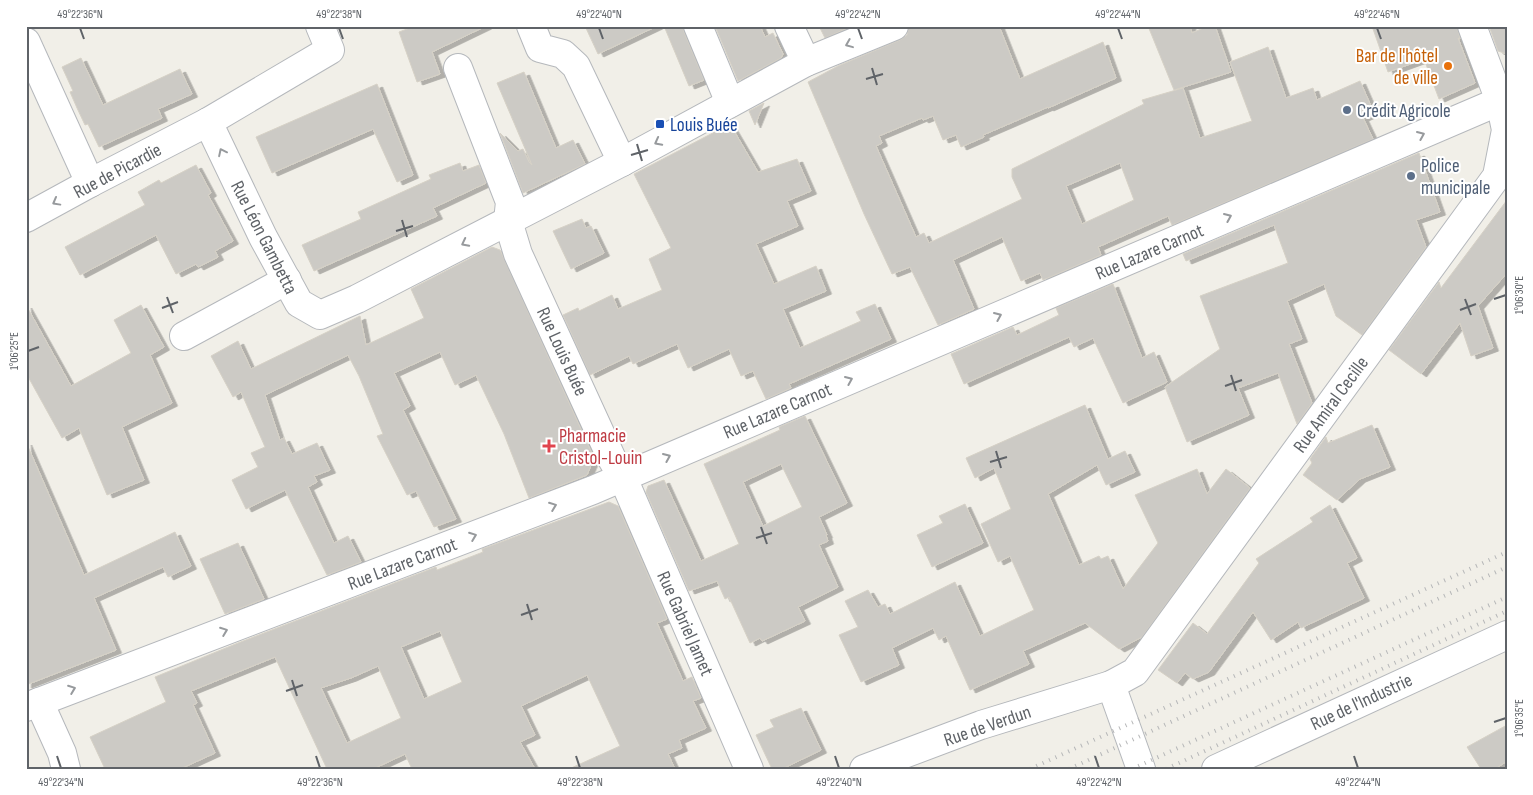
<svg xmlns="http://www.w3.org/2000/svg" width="1533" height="795" font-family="'Sofia Sans Condensed',sans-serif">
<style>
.building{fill:#cccac5;stroke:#d6d1c6;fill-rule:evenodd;filter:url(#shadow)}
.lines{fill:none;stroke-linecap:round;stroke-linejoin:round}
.minor-casing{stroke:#b5b8bc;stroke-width:30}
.minor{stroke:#fff;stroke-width:28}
.rail{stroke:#b6b7b8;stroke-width:4;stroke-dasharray:1 6;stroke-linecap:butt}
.oneway{stroke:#979a9d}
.ticks{fill:none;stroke:#5f6368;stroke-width:2}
.food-dot{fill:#e8710a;stroke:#fff;stroke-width:2}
.service-dot{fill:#5c6f8a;stroke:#fff;stroke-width:2}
.transit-dot{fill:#1a4fb4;stroke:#fff;stroke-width:2}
.health-dot{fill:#e0444e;stroke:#fff;stroke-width:2}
.labels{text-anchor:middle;stroke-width:4;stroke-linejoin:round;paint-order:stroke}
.food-label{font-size:19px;fill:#c56008;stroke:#fff;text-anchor:end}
.service-label{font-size:19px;fill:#4e5e75;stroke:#fff;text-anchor:start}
.transit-label{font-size:19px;fill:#164399;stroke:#fff;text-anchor:start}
.street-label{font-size:19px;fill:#5f6368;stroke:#fff}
.health-label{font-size:19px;fill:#be3a42;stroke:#fff;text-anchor:start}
.neatline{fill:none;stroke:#5f6368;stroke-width:2}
.ticks-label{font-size:12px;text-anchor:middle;fill:#5f6368}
</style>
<defs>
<filter id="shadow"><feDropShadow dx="5.5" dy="3" stdDeviation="0" flood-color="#0004"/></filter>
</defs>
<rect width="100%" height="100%" fill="#f1efe8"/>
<!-- building -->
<g class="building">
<polygon points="415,26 486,26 432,52 440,74 417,82 399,32"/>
<polygon points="585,26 657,26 598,54"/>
<polygon points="664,26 683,26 684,32 704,80 689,86"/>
<polygon points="715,26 760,26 765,37 773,33 783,54 781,58 738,81"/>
<polygon points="819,26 852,26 825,38"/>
<path d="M 909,26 L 999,26 L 1020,79 L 1103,42 L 1116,78 L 1048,108 L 1048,107 L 983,135 L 984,137 L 961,147 L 956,135 L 943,140 L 933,116 L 923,120 L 922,118 L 879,136 L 882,143 L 876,146 L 916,237 L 924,233 L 929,243 L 1022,199 L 1012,177 L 1012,169 L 1144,104 L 1142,100 L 1183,88 L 1200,138 L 1252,121 L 1230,62 L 1268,47 L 1286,98 L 1313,88 L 1317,100 L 1360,81 L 1374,113 L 1363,118 L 1373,139 L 1172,225 L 1168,216 L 1098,247 L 1101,255 L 1043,280 L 1040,273 L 1021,281 L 1002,237 L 953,260 L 974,309 L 938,325 L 910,267 L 892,274 L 864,214 L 808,82 L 838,66 L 900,40 L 907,35 ZM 1120,163 L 1134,200 L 1082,224 L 1066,186 Z"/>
<polygon points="1148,26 1190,26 1192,33 1208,26 1215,26 1231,72 1174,90"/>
<polygon points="1372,26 1457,26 1460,39 1458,38 1475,83 1439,99 1424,59 1388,72"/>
<polygon points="1489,26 1507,26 1507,54 1498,51"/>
<polygon points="81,58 103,105 180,69 192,94 158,109 162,118 99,147 88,124 85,125 77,108 70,92 73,91 62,67"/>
<polygon points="524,72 556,148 573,140 585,164 523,193 500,133 518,151 523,149 529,162 532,165 497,83"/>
<polygon points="377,84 413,175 397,182 373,129 272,173 256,137"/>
<polygon points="764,103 755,125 749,111"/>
<polygon points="730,124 758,172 797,159 811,191 787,201 798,226 756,244 774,284 816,266 826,291 783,309 800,348 861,321 856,312 875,304 891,339 789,384 791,388 766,399 753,371 741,376 729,349 688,368 677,344 633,364 629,356 590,375 563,315 578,308 579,311 612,295 618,309 662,290 649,259 671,248 634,174"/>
<polygon points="1419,153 1440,212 1416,220 1426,247 1362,335 1336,316 1324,284 1287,301 1302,339 1289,344 1312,403 1297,424 1278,373 1238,388 1249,415 1187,442 1165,387 1220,349 1200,296 1288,263 1274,225 1186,261 1183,254"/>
<polygon points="460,163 463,171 479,165 486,183 433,208 437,216 314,271 302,245 361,219 358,212 431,179 429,175"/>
<polygon points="196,165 211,193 208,195 233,241 215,251 218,257 198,267 196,264 176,274 156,235 80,275 65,247 145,205 138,192 159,180 161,183"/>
<polygon points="1507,200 1507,273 1478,306 1493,348 1471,356 1460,323 1421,374 1389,350 1439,282 1441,288"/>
<polygon points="582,219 586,228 591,226 604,253 571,269 553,231"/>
<polygon points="492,247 500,250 594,458 587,475 529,498 504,434 476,375 455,385 440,352 394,373 410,406 403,410 456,519 434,527 416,491 407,495 377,436 383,434 359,376 348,355 265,395 280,440 284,438 292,454 317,443 330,470 314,476 317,482 308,487 334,543 348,536 361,562 327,575 285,490 246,509 232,480 258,467 251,453 265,447 241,392 233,397 211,356 238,341 251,369 360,316 366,345 424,318 411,289"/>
<polygon points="1113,284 1142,358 1154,352 1167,382 1123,403 1093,338 1074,347 1069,337 964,384 951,354 1013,327 1017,335 1059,315 1056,308"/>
<polygon points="26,305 71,386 131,353 114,320 141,305 164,347 150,355 172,403 122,427 144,480 107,495 79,428 62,438 26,373"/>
<polygon points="1085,405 1108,459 1125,451 1135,472 1106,485 1097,465 1048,494 1079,565 1099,556 1101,559 1108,556 1123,589 1158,543 1135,495 1197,469 1207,494 1226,469 1250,488 1142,637 1119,649 1085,623 1023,651 1029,664 970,690 946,636 939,640 933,628 892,648 899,665 861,682 839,635 858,627 845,601 868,590 878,607 885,604 890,614 955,582 980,636 1034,610 1010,556 998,562 981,524 1011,509 994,468 975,478 966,458"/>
<path d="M 805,416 L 847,503 L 819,517 L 827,535 L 826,535 L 828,541 L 819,545 L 838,587 L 798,607 L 805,621 L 762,641 L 760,638 L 750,643 L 729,597 L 725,599 L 717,581 L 689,591 L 646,492 L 648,486 L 664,480 L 701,561 L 739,544 L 704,464 L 780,430 L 779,427 ZM 781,464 L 802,507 L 763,526 L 743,482 Z"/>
<polygon points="1372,425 1390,467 1360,479 1337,500 1303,475 1312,463 1310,459 1326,437 1328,443"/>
<polygon points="26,442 84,575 175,532 191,566 168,577 163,567 94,598 116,650 26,685"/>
<path d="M 609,502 L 618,506 L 667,619 L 657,623 L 683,681 L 692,677 L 701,698 L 693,701 L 706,728 L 679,740 L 682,748 L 668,754 L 675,769 L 569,769 L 620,746 L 587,675 L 521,706 L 535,735 L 520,742 L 535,769 L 412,769 L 405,754 L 373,769 L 327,769 L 275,657 L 191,691 L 197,703 L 193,705 L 215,753 L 180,769 L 105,769 L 90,737 L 166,702 L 155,677 L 238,643 L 436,567 L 437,570 L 483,552 L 482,549 ZM 440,631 L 462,682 L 424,699 L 401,647 ZM 378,666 L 401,718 L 347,743 L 321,688 L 351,678 Z"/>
<polygon points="965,504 983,543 932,567 917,535 943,523 939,516"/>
<polygon points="1330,505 1357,558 1347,563 1364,598 1301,628 1298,622 1271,640 1253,612 1209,672 1193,679 1185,673 1177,683 1158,670 1193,623 1207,634 1259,563 1256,559 1313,522 1310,518"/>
<polygon points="238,543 264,599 225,614 200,559"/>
<polygon points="801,708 821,750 782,769 772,769 756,735 774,727 770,720"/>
<polygon points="1507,725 1507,761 1495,769 1481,769 1467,747"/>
</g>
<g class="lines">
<!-- minor casing -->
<g class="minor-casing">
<g id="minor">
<polyline points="531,26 540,48 563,54 576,66 622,162"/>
<polyline points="698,26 730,103"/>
<polyline points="789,26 806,62"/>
<polyline points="26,42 90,183"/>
<polyline points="458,68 510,202 508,221 518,254 612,459 623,478 749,769"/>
<polyline points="208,122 263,237 299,303 320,315 357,299 622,162 806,62 894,26"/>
<polyline points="26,218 90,183 208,122 330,50 320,26"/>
<polyline points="184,336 287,280"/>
<polyline points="1111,685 1141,769"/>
<polyline points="39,702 62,753 66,769"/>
<polyline points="26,707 593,490 1507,98"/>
<polyline points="864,769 981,725 1111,685 1135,672 1497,176 1506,130 1500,101 1472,26"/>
<polyline points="1216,769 1507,635"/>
</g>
</g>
<!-- minor -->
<use href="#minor" class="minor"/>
<!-- rail -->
<g class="rail">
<polyline points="1030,769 1507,552"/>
<polyline points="1069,769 1507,567"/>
<polyline points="1132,769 1507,597"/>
<polyline points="1166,769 1507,611"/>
</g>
</g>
<!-- one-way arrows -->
<defs><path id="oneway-chevron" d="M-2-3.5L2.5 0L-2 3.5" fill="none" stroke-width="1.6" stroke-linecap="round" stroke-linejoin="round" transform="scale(1.25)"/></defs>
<g class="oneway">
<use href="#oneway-chevron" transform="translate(849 44) rotate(158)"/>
<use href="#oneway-chevron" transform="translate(1421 135) rotate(-23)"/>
<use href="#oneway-chevron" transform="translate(658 142) rotate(152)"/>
<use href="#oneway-chevron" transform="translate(222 152) rotate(-116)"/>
<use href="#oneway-chevron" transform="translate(56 202) rotate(151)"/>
<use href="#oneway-chevron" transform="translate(1228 217) rotate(-23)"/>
<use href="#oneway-chevron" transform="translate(465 243) rotate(153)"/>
<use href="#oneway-chevron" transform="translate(998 316) rotate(-23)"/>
<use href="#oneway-chevron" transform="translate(849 380) rotate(-23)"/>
<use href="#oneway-chevron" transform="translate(667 457) rotate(-23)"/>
<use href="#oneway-chevron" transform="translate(553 506) rotate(-21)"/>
<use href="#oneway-chevron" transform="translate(473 536) rotate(-21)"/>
<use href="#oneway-chevron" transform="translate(224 631) rotate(-21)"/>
<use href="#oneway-chevron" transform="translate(72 689) rotate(-21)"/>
</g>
<!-- ticks -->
<path class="ticks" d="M 80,28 L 84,39M 339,28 L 343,39M 599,28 L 603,39M 858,28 L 862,39M 1118,28 L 1122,39M 1377,28 L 1381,39M 872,68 L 877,85M 866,79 L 883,74M 637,144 L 642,161M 631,155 L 648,150M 402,220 L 407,237M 396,231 L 413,226M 167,297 L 173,313M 1465,299 L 1471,315M 1494,299 L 1506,295M 162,308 L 178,302M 1460,310 L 1476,304M 28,351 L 39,347M 1231,375 L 1236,391M 1225,386 L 1242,380M 996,451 L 1001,468M 990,462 L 1007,457M 761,527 L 767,544M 756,538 L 772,533M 527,604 L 532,620M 521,615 L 538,609M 292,680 L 297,696M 286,691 L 303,685M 1494,722 L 1506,718M 57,756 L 61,768M 316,756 L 320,768M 576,756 L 580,768M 835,756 L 839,768M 1095,756 L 1099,768M 1354,756 L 1358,768"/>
<!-- markers -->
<circle class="food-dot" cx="1448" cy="66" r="5"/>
<g class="service-dot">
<circle cx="1347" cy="110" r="5"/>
<circle cx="1411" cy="176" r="5"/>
</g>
<rect class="transit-dot" x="655" y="119" width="10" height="10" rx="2.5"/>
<path class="health-dot" d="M546.5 438.5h5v5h5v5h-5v5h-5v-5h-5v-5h5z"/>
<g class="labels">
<!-- food labels -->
<g class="food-label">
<text x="1438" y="62">Bar de l'hôtel<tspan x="1438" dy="22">de ville</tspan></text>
</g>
<!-- service labels -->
<g class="service-label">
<text x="1357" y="117">Crédit Agricole</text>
<text x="1421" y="172">Police<tspan x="1421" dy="22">municipale</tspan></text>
</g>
<!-- transit labels -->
<g class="transit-label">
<text x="670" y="131">Louis Buée</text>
</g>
<!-- street labels -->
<g class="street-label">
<text transform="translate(117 170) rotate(-28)" y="7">Rue de Picardie</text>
<text transform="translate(265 237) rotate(63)" y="7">Rue Léon Gambetta</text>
<text transform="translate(1149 251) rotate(-23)" y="7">Rue Lazare Carnot</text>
<text transform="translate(563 351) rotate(65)" y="7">Rue Louis Buée</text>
<text transform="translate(1330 404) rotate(-54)" y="7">Rue Amiral Cecille</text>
<text transform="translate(777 410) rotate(-23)" y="7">Rue Lazare Carnot</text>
<text transform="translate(402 563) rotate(-21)" y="7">Rue Lazare Carnot</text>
<text transform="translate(686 623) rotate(66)" y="7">Rue Gabriel Jamet</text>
<text transform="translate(1361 701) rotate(-25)" y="7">Rue de l'Industrie</text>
<text transform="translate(987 725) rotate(-19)" y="7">Rue de Verdun</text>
</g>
<!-- health labels -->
<g class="health-label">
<text x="559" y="442">Pharmacie<tspan x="559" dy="22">Cristol-Louin</tspan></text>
</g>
</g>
<!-- border -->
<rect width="1533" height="795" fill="none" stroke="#ffffff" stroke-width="55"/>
<rect x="28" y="28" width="1478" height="740" class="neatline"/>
<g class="ticks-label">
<text x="80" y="18">49°22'36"N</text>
<text x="339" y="18">49°22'38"N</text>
<text x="599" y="18">49°22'40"N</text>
<text x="858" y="18">49°22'42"N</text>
<text x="1118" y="18">49°22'44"N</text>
<text x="1377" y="18">49°22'46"N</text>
<text transform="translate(1519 295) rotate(-90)" y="4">1°06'30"E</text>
<text transform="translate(14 351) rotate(-90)" y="4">1°06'25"E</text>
<text transform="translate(1519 718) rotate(-90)" y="4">1°06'35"E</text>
<text x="61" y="786">49°22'34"N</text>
<text x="320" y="786">49°22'36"N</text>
<text x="580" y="786">49°22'38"N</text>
<text x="839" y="786">49°22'40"N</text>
<text x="1099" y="786">49°22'42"N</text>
<text x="1358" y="786">49°22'44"N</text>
</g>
</svg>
